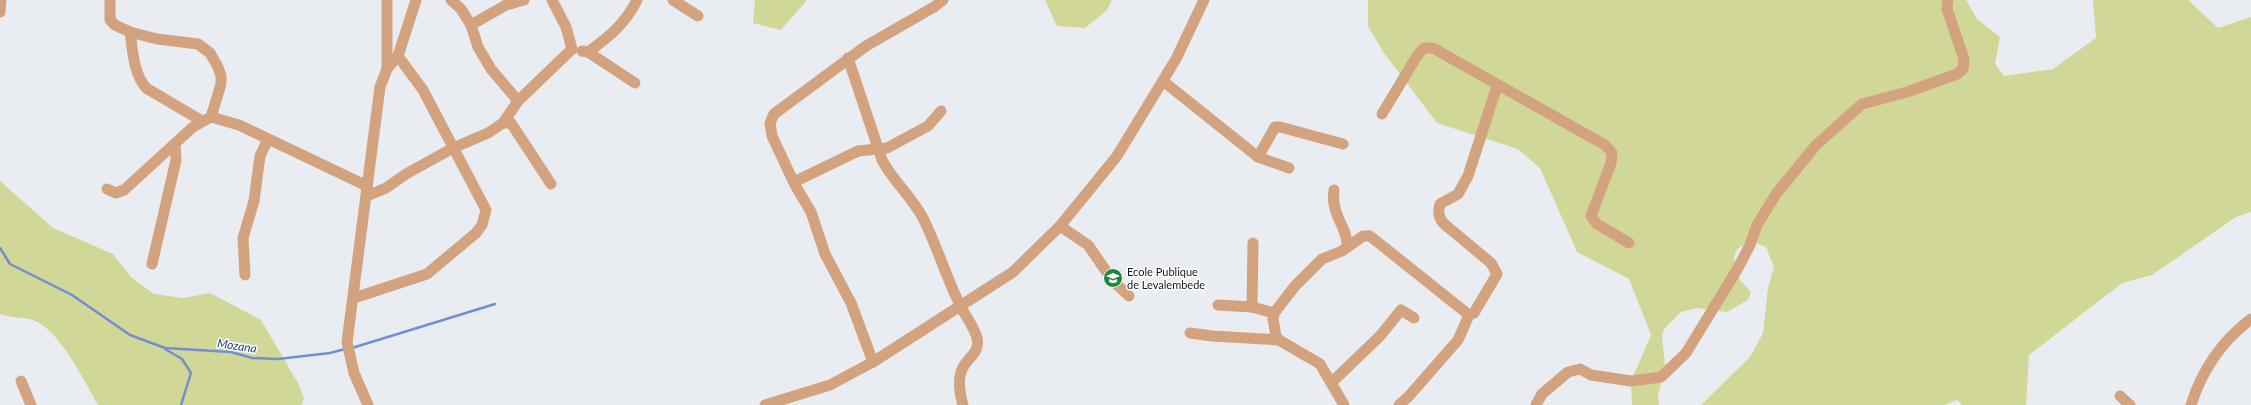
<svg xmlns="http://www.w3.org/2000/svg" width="2251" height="405" font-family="Lato,sans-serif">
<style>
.green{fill:#d1d796}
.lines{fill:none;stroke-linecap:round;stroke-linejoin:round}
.stream{stroke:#718fd1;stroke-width:2.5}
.minor{stroke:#d3a37f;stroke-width:11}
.labels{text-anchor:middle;stroke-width:3;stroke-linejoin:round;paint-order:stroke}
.poi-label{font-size:11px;fill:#161819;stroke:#fff;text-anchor:start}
.water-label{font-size:12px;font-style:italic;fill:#1f3e8c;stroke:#fff}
</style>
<rect width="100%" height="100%" fill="#e9edf1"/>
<!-- green -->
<g class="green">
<polygon points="755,0 807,0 781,30 753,23"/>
<polygon points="1045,0 1112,0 1107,10 1085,28 1057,26"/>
<polygon points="1368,0 1966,0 1977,19 2000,37 1995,64 2004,76 2053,69 2096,38 2093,0 2188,0 2218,28 2251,17 2251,212 2236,217 2152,275 2122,283 2029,355 2026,405 1962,405 1957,400 1944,405 1701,405 1750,357 1763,333 1768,288 1774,267 1766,247 1751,241 1737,249 1734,257 1740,280 1751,292 1748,300 1727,312 1697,308 1681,312 1664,329 1662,336 1665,366 1658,396 1659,405 1632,405 1631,381 1651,335 1629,279 1577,252 1540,168 1518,149 1437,123 1384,53 1368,26"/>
<path d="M 0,181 L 53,228 L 113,254 L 131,277 L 154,294 L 183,298 L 210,293 L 261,320 L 299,385 L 304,398 L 301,405 L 98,405 C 85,382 59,329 33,320 C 22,317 11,318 0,314 Z"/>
</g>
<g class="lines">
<!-- stream -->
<g class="stream">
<polyline points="0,248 10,264 72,295 130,335 165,348 231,352 252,358 278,359 330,353 345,349"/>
<polyline points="352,348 495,304"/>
<polyline points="165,349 182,359 191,373 181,405"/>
</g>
<!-- minor -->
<g class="minor">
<polyline points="110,0 110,20 115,25 130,32 157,39 198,44 210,53 218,67 221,76 221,84 211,117"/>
<polyline points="451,0 461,9 471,25 478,47 491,69 518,101"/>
<polyline points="552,0 566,27 572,49"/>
<polyline points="673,0 698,16"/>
<polyline points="0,12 1,0"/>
<polyline points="471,25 506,5 524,0"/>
<path d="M 130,32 C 133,52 133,72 146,88 L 202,121"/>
<polyline points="582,51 588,52 635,83"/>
<path d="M 588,52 C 609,37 625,24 637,0"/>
<path d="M 848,58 L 882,160 C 893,181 912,197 923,218 C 937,246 946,277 960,305 C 965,316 974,326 977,338 C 981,354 965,358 961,372 C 958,381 960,396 963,405"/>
<polyline points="387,69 387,0"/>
<polyline points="1163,81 1258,157 1289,168"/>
<polyline points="1382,114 1417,56 1424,48 1433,48 1605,145 1612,153 1611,163 1591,216 1597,224 1629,243"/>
<polyline points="503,123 511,123 551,184"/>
<polyline points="1258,157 1275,127 1280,127 1343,144"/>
<polyline points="794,182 858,151 887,148 928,126 941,111"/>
<polyline points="107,189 116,193 124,190 193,127 211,117 239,125 367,186"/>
<path d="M 1334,190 C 1330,215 1349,229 1347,247"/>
<polyline points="367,196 386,188 406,174 453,148 488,133 503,123 518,101 572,49"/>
<polyline points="1060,226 1088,245 1113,281 1129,296"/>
<polyline points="152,264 176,160 175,145"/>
<polyline points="245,275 243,238 254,201 260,156 268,139"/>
<polyline points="354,298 427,274 476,233 482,225 486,210 423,90 398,56"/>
<polyline points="1218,305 1252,307 1274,313"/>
<polyline points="1252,307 1253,243"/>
<polyline points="1190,333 1212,336 1279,340"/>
<polyline points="873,362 851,303 825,254 811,212 795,185 772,136 770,123 774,114 866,46 934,7 943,0"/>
<polyline points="21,381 31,405"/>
<polyline points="1331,383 1380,336 1401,310 1414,318"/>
<polyline points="2120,396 2130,405"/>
<polyline points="368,405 354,373 347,342 380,87 387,69 398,56 416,0"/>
<polyline points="765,405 830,385 873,362 1013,272 1060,226 1117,156 1176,59 1204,0"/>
<polyline points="1344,405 1320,364 1279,340 1276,336 1273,319 1274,313 1295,286 1322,259 1342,251 1363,236 1370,236 1469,315"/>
<path d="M 1399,405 L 1409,396 L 1458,340 L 1469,315 L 1474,313 L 1497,274 L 1491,263 L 1443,223 C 1438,216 1438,211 1440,204 L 1458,194 L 1468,176 L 1497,86"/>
<polyline points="1536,405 1542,394 1568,372 1580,369 1591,375 1631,381 1661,377 1686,353 1738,268 1750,245 1757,225 1776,194 1816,145 1862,104 1907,92 1957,74 1963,69 1964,59 1947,9 1948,0"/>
<path d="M 2191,405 C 2202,370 2222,341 2251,319"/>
</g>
</g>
<!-- icons -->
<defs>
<g id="school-disc" transform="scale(1)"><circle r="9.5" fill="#21873c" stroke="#fff"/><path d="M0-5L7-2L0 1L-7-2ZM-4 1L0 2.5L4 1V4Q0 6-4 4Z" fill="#fff"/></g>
</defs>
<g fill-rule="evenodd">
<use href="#school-disc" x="1113" y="278"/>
</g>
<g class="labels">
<!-- poi labels -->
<g class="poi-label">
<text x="1127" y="276">Ecole Publique<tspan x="1127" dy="13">de Levalembede</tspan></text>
</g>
<!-- water labels -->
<g class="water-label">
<text transform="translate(237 346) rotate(8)" y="4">Mozana</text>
</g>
</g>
</svg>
